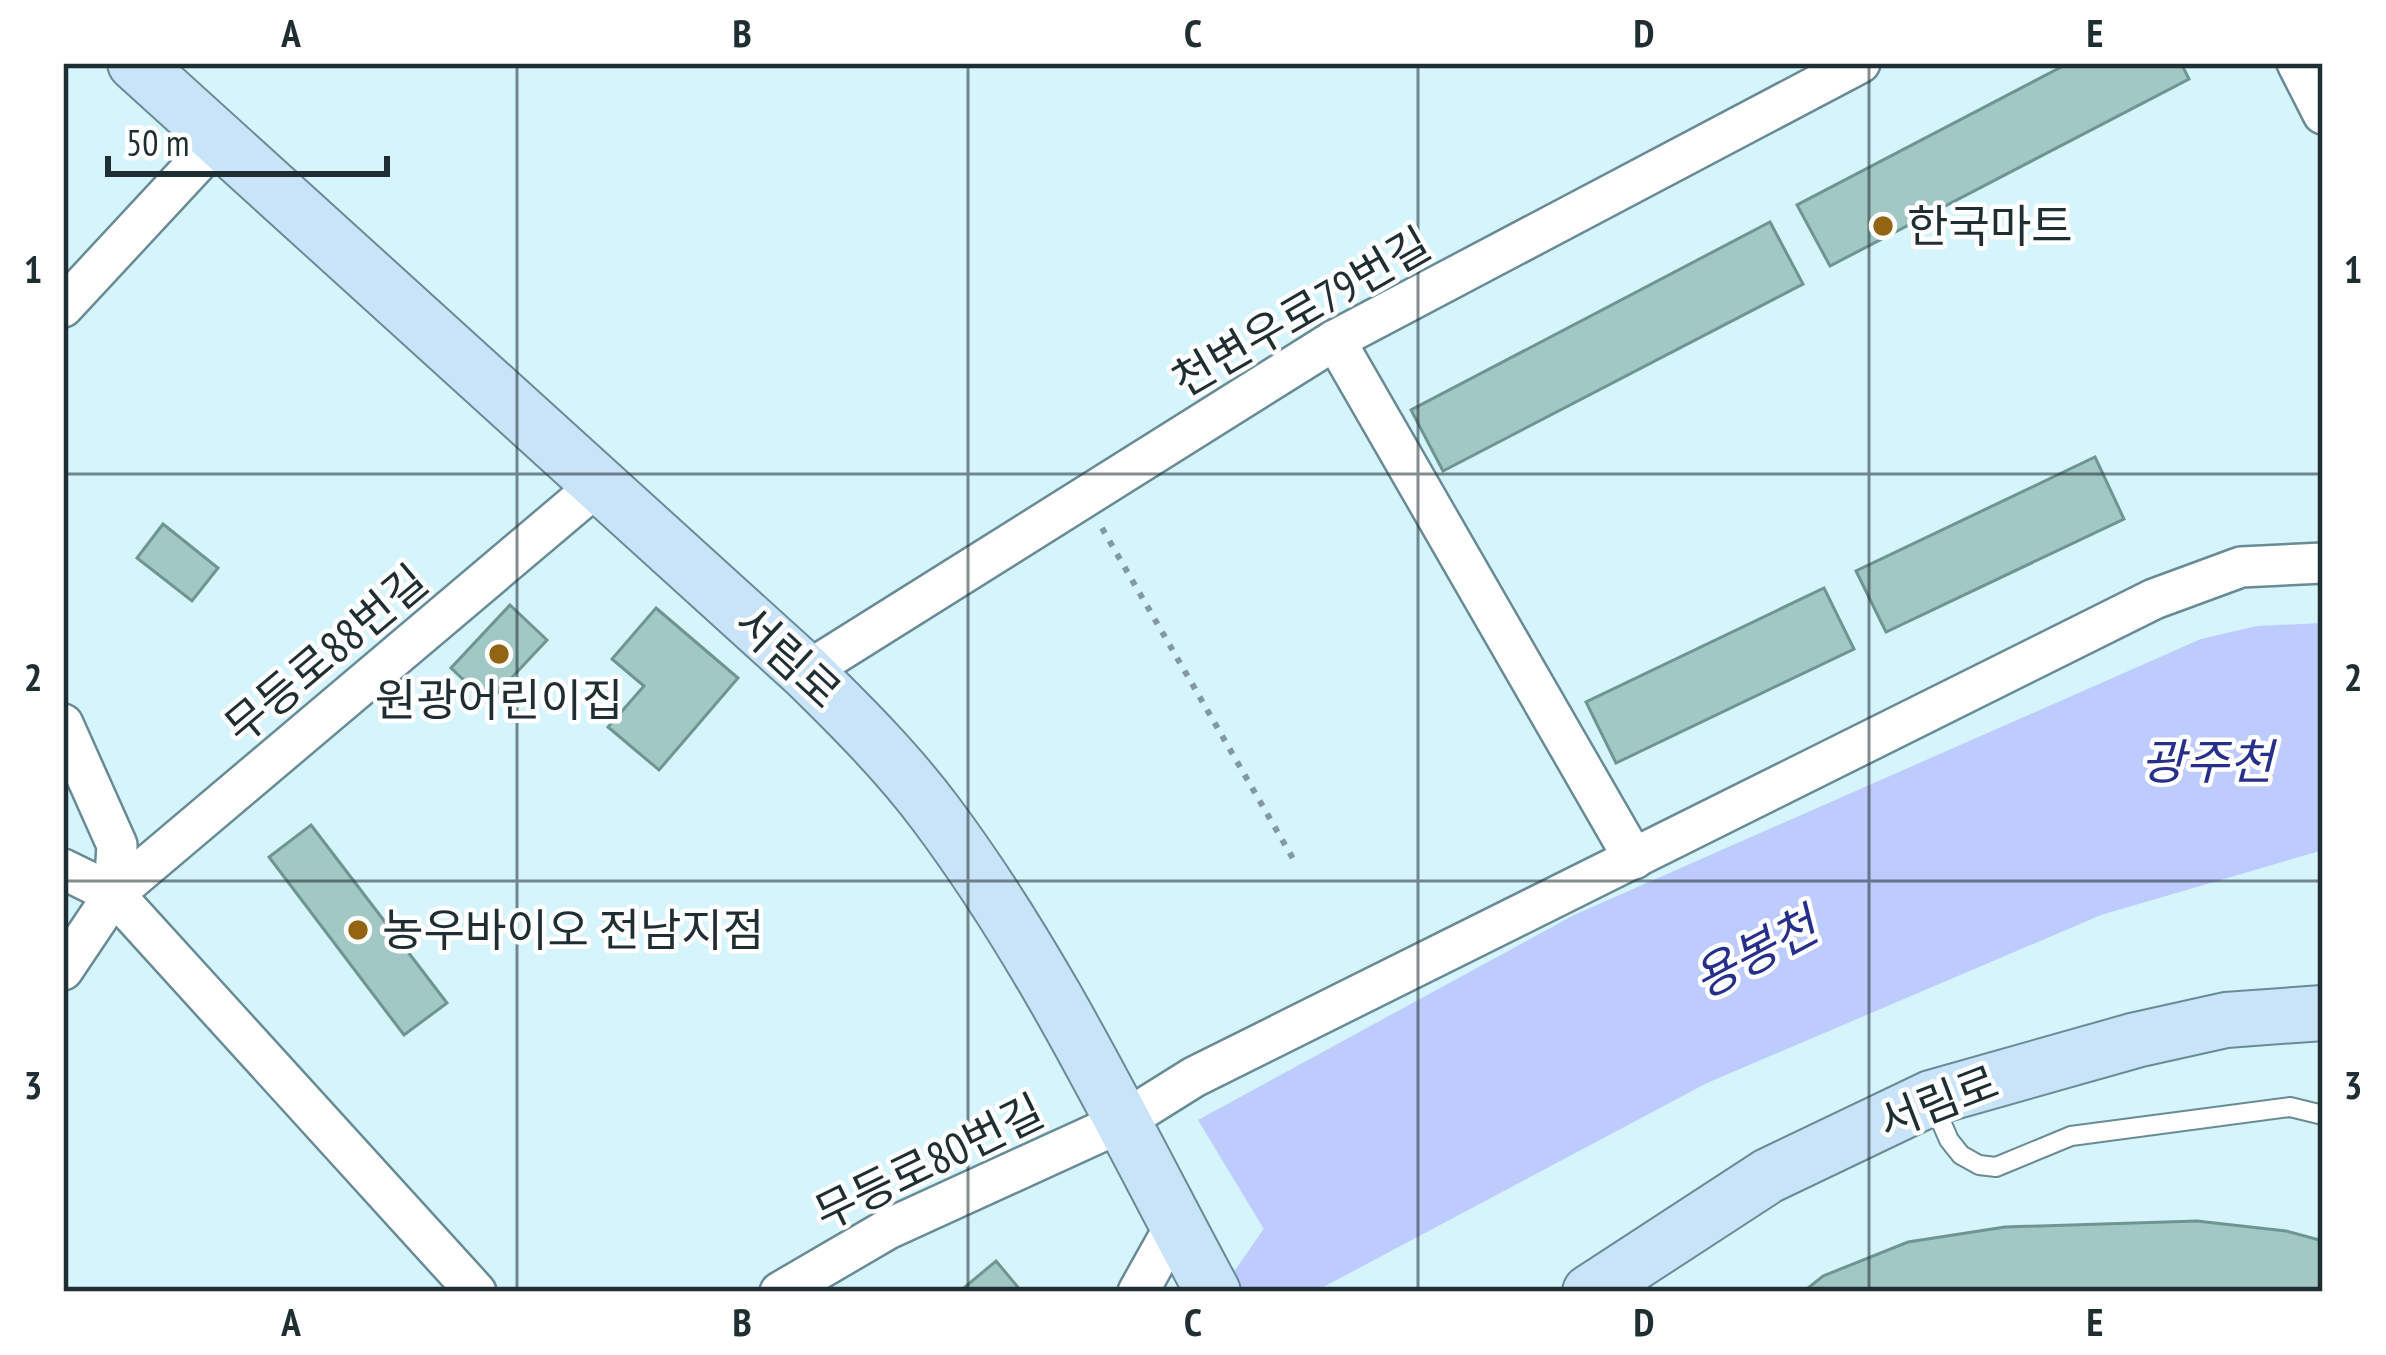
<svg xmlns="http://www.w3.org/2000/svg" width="2386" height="1355" font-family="'PT Sans Narrow','Noto Sans KR',sans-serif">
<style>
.water{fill:#bdcbff}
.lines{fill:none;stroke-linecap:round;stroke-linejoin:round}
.river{stroke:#bdcbff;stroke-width:66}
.building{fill:#a1c8c4;stroke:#6f9591;stroke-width:3}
.lane-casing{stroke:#688b95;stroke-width:22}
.street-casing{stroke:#688b95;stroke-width:44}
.secondary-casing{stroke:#688b95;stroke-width:58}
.path{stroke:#8299a0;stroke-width:6;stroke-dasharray:6 9;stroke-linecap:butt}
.lane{stroke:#fff;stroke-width:18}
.street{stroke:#fff;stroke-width:39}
.secondary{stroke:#c9e4f9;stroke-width:54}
.grid{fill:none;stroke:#1f2e32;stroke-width:3;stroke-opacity:0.55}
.poi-dot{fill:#936512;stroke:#fff;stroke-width:4.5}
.labels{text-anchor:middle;stroke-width:9;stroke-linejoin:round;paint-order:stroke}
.poi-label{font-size:45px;fill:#1f2e32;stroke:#fff;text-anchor:start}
.street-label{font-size:45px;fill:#1f2e32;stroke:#fff}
.water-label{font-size:48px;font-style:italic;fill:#272f8c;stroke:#fff}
.neatline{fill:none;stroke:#1f2e32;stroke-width:4.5}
.grid-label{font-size:39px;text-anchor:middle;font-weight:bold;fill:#1f2e32}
</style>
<rect width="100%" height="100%" fill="#d5f4fc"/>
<!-- water -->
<polygon class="water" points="2323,623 2323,850 2101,915 1707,1083 1314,1292 1302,1292 1198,1120 1574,915 2201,639 2257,626"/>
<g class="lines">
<!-- river -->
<polyline class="river" points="1260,1292 1333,1187"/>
</g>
<!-- building -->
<g class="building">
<polygon points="2069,63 2181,63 2189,79 1830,266 1797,205"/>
<polygon points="1770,222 1803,284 1443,471 1411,410"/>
<polygon points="2095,457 2124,519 1886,632 1856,571"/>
<polygon points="163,524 218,568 192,601 137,558"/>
<polygon points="1824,588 1854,649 1616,763 1586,702"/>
<polygon points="510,605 547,640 488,703 451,668"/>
<polygon points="656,608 738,678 659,770 608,727 644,686 612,659"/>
<polygon points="311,825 447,1003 404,1035 269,857"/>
<polygon points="2197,1221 2286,1231 2323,1241 2323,1292 1803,1292 1823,1276 1908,1242 2005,1227"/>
<polygon points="996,1261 1022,1292 959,1292"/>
</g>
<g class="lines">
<!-- lane casing -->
<g class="lane-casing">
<polyline id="lane" points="1933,1103 1949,1140 1961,1155 1979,1165 1996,1167 2071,1136 2290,1107 2323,1115"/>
</g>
<!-- street casing -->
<g class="street-casing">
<g id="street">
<polyline points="2297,63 2323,114"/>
<polyline points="63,307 220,138"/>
<polyline points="1335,340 1634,859"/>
<polyline points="806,672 1335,340 1860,63"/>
<polyline points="63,724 117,845 114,894"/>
<polyline points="63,869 114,894 476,1292"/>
<polyline points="63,970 114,894 598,485"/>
<polyline points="780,1292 888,1229 1122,1122 1194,1077 2154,599 2241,567 2323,563"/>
<polyline points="1138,1292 1176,1224"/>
</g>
</g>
<!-- secondary casing -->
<g class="secondary-casing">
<g id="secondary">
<path d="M 135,63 L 806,672 C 852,717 898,763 936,814 C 1047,962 1126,1131 1213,1292"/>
<polyline points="1590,1292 1768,1176 1931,1098 2136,1040 2226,1020 2323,1013"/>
</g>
</g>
<!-- path -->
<polyline class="path" points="1102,528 1295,862"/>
<!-- lane -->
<use href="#lane" class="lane"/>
<!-- street -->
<use href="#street" class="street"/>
<!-- secondary -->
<use href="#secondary" class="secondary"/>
</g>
<!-- grid -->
<path class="grid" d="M 517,63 L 517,1292M 968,63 L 968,1292M 1418,63 L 1418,1292M 1869,63 L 1869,1292M 63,474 L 2323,474M 63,881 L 2323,881"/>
<!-- markers -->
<g class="poi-dot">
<circle cx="1883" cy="226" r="12"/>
<circle cx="499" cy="654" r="12"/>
<circle cx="358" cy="930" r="12"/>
</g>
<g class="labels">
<!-- poi labels -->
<g class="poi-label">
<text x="1907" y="242">한국마트</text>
<text x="499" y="716" text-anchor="middle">원광어린이집</text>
<text x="382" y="946">농우바이오 전남지점</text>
</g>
<!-- street labels -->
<g class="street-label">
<text transform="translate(1301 312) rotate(-30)" y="16">천변우로79번길</text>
<text transform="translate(326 654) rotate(-40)" y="16">무등로88번길</text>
<text transform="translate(788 657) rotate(43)" y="16">서림로</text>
<text transform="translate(1938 1102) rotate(-21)" y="16">서림로</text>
<text transform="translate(929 1162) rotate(-26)" y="16">무등로80번길</text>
</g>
<!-- water labels -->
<g class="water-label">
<text x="2207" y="779">광주천</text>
<text transform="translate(1755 953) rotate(-28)" y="17">용봉천</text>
</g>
</g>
<!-- border -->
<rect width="2386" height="1355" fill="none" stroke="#ffffff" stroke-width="132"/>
<!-- scale -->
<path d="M108 156v18h279v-18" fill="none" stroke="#1f2e32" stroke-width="6"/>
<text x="126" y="156" font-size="36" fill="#1f2e32" stroke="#ffffff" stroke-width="9" paint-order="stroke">50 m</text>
<rect x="66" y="66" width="2254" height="1223" class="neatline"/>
<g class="grid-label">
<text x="291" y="47">A</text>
<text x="742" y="47">B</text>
<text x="1193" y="47">C</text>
<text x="1644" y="47">D</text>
<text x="2095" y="47">E</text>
<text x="33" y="283">1</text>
<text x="2353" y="283">1</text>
<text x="33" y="691">2</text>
<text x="2353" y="691">2</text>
<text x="33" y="1099">3</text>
<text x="2353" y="1099">3</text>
<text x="291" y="1336">A</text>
<text x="742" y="1336">B</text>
<text x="1193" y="1336">C</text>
<text x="1644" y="1336">D</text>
<text x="2095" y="1336">E</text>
</g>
</svg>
